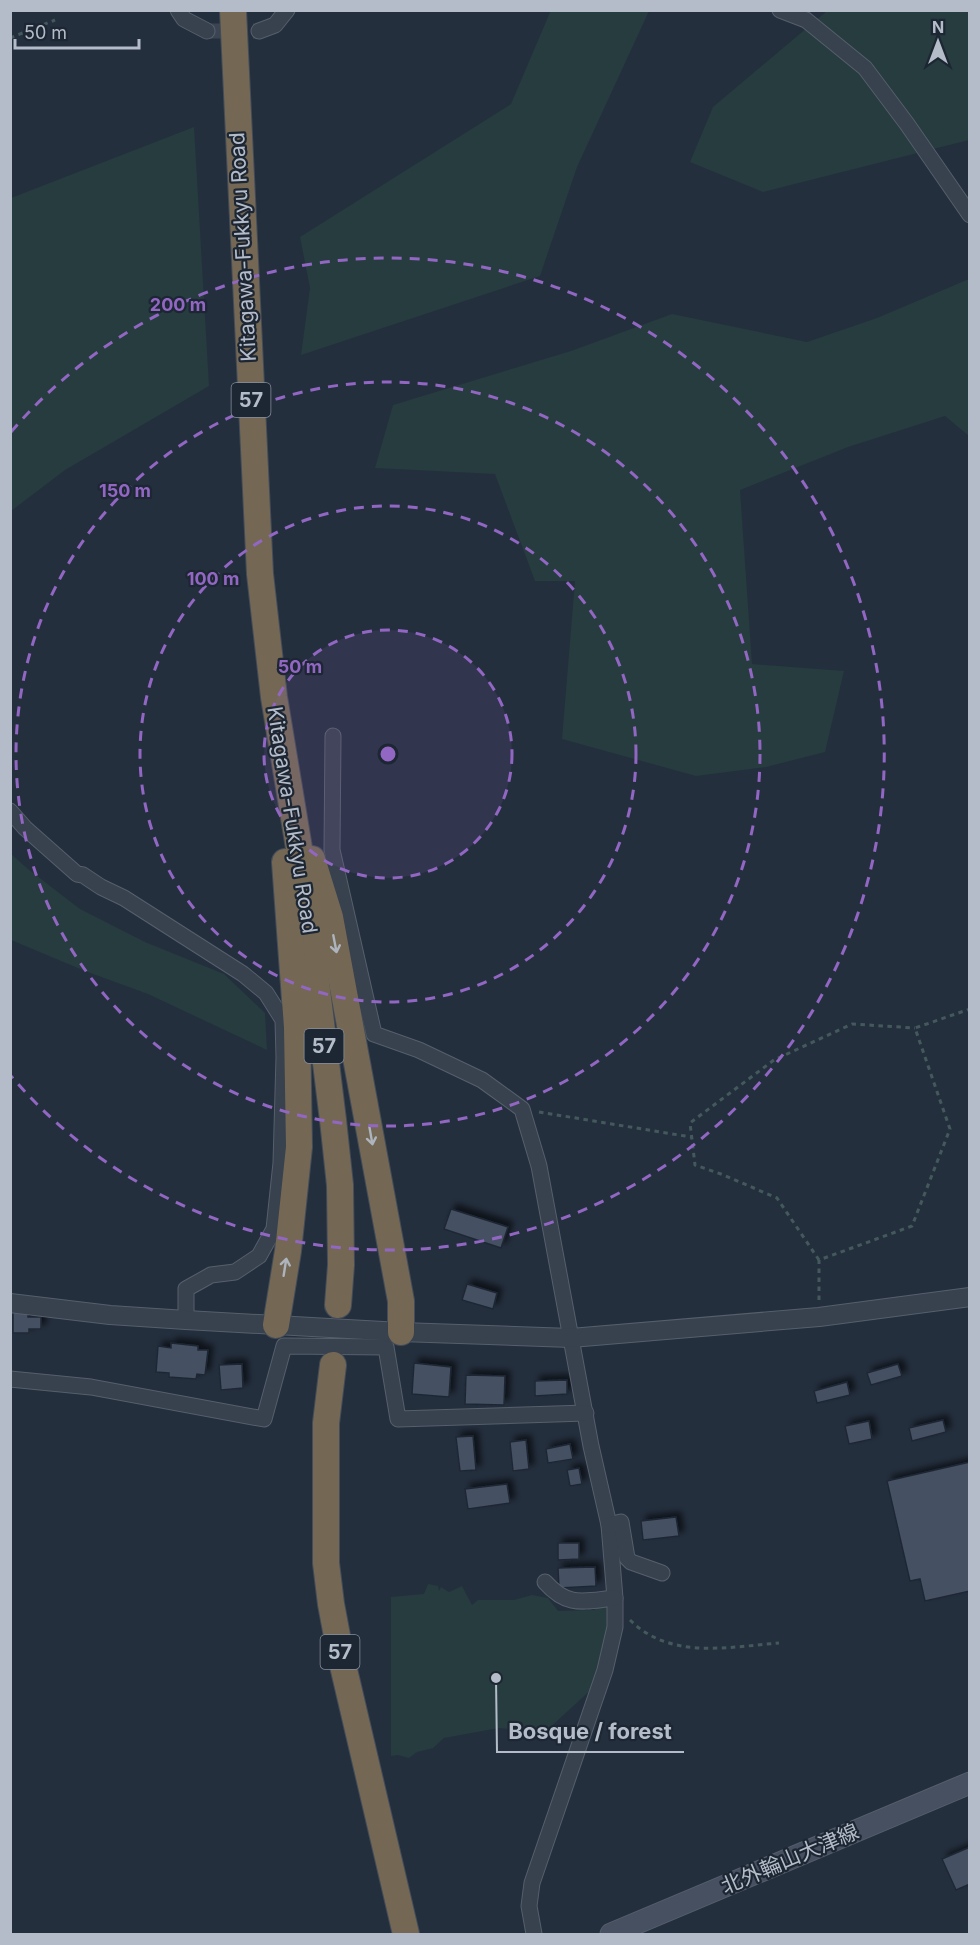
<svg xmlns="http://www.w3.org/2000/svg" width="980" height="1945" font-family="Inter,'Noto Sans JP',sans-serif">
<style>
.green{fill:#263c3f}
.building{fill:#455162;stroke:#1f2835;stroke-width:1.5;filter:url(#shadow)}
.lines{fill:none;stroke-linecap:round;stroke-linejoin:round}
.minor-tunnel{stroke:#3a4453;stroke-width:15;stroke-dasharray:15 8;stroke-linecap:butt}
.minor-casing{stroke:#565f6c;stroke-width:17}
.tertiary-casing{stroke:#565f6c;stroke-width:20}
.secondary-casing{stroke:#565f6c;stroke-width:23}
.motorway-casing{stroke:#434c59;stroke-width:28}
.path{stroke:#44595c;stroke-width:3;stroke-dasharray:4.5 4.5;stroke-linecap:butt}
.minor{stroke:#38414e;stroke-width:15}
.tertiary{stroke:#38414e;stroke-width:18}
.secondary{stroke:#465061;stroke-width:21}
.motorway{stroke:#746855;stroke-width:26}
.oneway{stroke:#aeb4bd}
.ring{fill:none;stroke:#9266c3;stroke-width:3;stroke-dasharray:10 8}
.labels{text-anchor:middle;stroke-width:4.5;stroke-linejoin:round;paint-order:stroke}
.shield{fill:#1d2633;stroke:#878f9c;stroke-width:1.5}
.shield-label{font-size:20px;font-weight:bold;fill:#b4bcc9}
.street-label{font-size:21px;fill:#b4bcc9;stroke:#1d2633}
.centre{fill:#9266c3;stroke:#1d2633;stroke-width:3}
.ring-label{font-size:18px;text-anchor:middle;font-weight:bold;fill:#9266c3;stroke:#1d2633;stroke-width:4.5;stroke-linejoin:round;paint-order:stroke}
.leader{fill:none;stroke:#b4bcc9;stroke-width:2}
.callout-dot{fill:#b4bcc9;stroke:#1d2633;stroke-width:2}
.callout-label{font-size:22px;text-anchor:middle;font-weight:bold;fill:#b4bcc9;stroke:#1d2633;stroke-width:4.5;stroke-linejoin:round;paint-order:stroke}
</style>
<defs>
<filter id="shadow"><feDropShadow dx="5" dy="-5" stdDeviation="3" flood-color="#0009"/></filter>
</defs>
<rect width="100%" height="100%" fill="#242f3e"/>
<!-- green -->
<g class="green">
<polygon points="551,10 649,11 577,167 540,276 301,355 310,288 300,237 511,104"/>
<polygon points="827,11 969,11 969,140 763,192 690,162 713,107"/>
<polygon points="194,127 209,386 65,470 11,511 11,198"/>
<polygon points="969,279 969,436 945,416 848,447 740,490 752,664 844,671 825,752 766,767 696,776 562,739 575,581 535,581 495,474 375,468 393,405 571,351 672,314 807,342 877,318"/>
<polygon points="10,853 28,869 80,909 145,942 224,974 265,1013 267,1050 148,994 85,971 11,940"/>
<polygon points="428,1584 438,1586 439,1591 441,1587 449,1592 462,1586 472,1605 478,1600 514,1600 532,1595 548,1598 558,1611 594,1610 619,1590 595,1686 545,1732 499,1728 444,1738 433,1748 417,1752 409,1758 398,1755 391,1756 391,1597 424,1594"/>
</g>
<!-- building -->
<g class="building">
<polygon points="451,1209 508,1227 501,1248 444,1229"/>
<polygon points="467,1284 497,1293 493,1309 462,1300"/>
<polygon points="13,1311 28,1312 28,1317 41,1317 41,1329 29,1329 29,1333 13,1333"/>
<polygon points="171,1343 198,1346 198,1350 208,1350 205,1375 197,1374 196,1379 169,1377 169,1373 156,1372 158,1346 171,1348"/>
<polygon points="414,1363 451,1367 449,1397 412,1394"/>
<polygon points="242,1364 243,1388 221,1390 219,1365"/>
<polygon points="898,1364 902,1376 871,1385 867,1373"/>
<polygon points="466,1375 505,1376 504,1405 465,1404"/>
<polygon points="567,1380 567,1394 535,1396 535,1381"/>
<polygon points="847,1382 850,1395 817,1403 814,1391"/>
<polygon points="943,1420 946,1432 912,1441 909,1428"/>
<polygon points="869,1421 872,1439 849,1444 845,1426"/>
<polygon points="473,1436 476,1470 460,1471 456,1437"/>
<polygon points="526,1440 529,1469 513,1471 510,1442"/>
<polygon points="570,1444 573,1459 548,1463 546,1449"/>
<polygon points="970,1462 970,1591 925,1601 920,1579 910,1581 887,1481"/>
<polygon points="579,1468 582,1484 570,1486 567,1470"/>
<polygon points="507,1484 510,1503 468,1509 465,1489"/>
<polygon points="676,1517 679,1536 643,1540 641,1521"/>
<polygon points="558,1543 579,1543 579,1559 558,1560"/>
<polygon points="595,1567 596,1586 559,1588 558,1568"/>
<polygon points="970,1847 970,1884 956,1890 942,1859"/>
</g>
<g class="lines">
<!-- minor-tunnel -->
<polyline class="minor-tunnel" points="207,31 259,31"/>
<!-- minor casing -->
<g class="minor-casing">
<g id="minor">
<polyline points="178,10 184,19 207,31"/>
<polyline points="780,10 806,20 865,68 907,124 970,215"/>
<polyline points="259,31 275,25 287,10"/>
<polyline points="333,736 332,850 374,1034 419,1050 482,1080 522,1109 539,1166 591,1446 609,1525 615,1598 615,1627 605,1670 532,1883 529,1906 534,1934"/>
<polyline points="10,811 25,828 77,874 83,875 101,887 124,898 243,974 266,993 283,1020 284,1057 281,1163 274,1229 259,1256 235,1272 211,1275 186,1289 186,1320"/>
<polyline points="10,1379 91,1387 264,1419 284,1346 386,1347 398,1419 586,1413"/>
<polyline points="609,1525 621,1522 627,1558 631,1562 662,1573"/>
<path d="M 545,1582 C 568,1608 584,1601 615,1598"/>
</g>
</g>
<!-- tertiary casing -->
<g class="tertiary-casing">
<polyline id="tertiary" points="10,1303 110,1315 186,1320 401,1332 571,1338 819,1317 970,1297"/>
</g>
<!-- secondary casing -->
<g class="secondary-casing">
<polyline id="secondary" points="611,1934 970,1783"/>
</g>
<!-- motorway casing -->
<g class="motorway-casing">
<g id="motorway">
<polyline points="233,10 260,574 274,697 301,860 333,1120 340,1185 341,1265 338,1305"/>
<polyline points="312,859 330,917 401,1301 401,1332"/>
<polyline points="276,1325 288,1251 299,1147 297,1027 285,862"/>
<polyline points="333,1365 326,1423 326,1563 331,1604 341,1657 406,1934"/>
</g>
</g>
<!-- path -->
<g class="path">
<polyline points="10,38 55,20"/>
<polyline points="539,1112 691,1137"/>
<polyline points="819,1260 777,1198 721,1174 695,1165 690,1123 774,1060 852,1024 915,1028"/>
<polyline points="819,1300 819,1260 912,1226 950,1129 915,1028 970,1009"/>
<path d="M 630,1620 C 670,1660 728,1647 779,1643"/>
</g>
<!-- minor -->
<use href="#minor" class="minor"/>
<!-- tertiary -->
<use href="#tertiary" class="tertiary"/>
<!-- secondary -->
<use href="#secondary" class="secondary"/>
<!-- motorway -->
<use href="#motorway" class="motorway"/>
</g>
<!-- one-way arrows -->
<defs><path id="oneway-shaft" d="M-6 0H5M1.5-3L5.5 0L1.5 3" fill="none" stroke-width="1.6" stroke-linecap="round" stroke-linejoin="round" transform="scale(1.5)"/></defs>
<g class="oneway">
<use href="#oneway-shaft" transform="translate(335 944) rotate(79)"/>
<use href="#oneway-shaft" transform="translate(371 1136) rotate(80)"/>
<use href="#oneway-shaft" transform="translate(285 1267) rotate(-81)"/>
</g>
<!-- distance rings -->
<circle cx="388" cy="754" r="124" fill="#9266c3" fill-opacity=".12"/>
<g class="ring">
<circle cx="388" cy="754" r="124"/>
<circle cx="388" cy="754" r="248"/>
<circle cx="388" cy="754" r="372"/>
<path d="M11 432A496 496 0 1 1 11 1076"/>
</g>
<g class="labels">
<!-- shield labels -->
<g class="shield">
<rect x="231.5" y="383" width="39" height="34" rx="4.5"/>
<rect x="304.5" y="1029" width="39" height="34" rx="4.5"/>
<rect x="320.5" y="1635" width="39" height="34" rx="4.5"/>
</g>
<g class="shield-label">
<text x="251" y="407">57</text>
<text x="324" y="1053">57</text>
<text x="340" y="1659">57</text>
</g>
<!-- street labels -->
<g class="street-label">
<text transform="translate(243 247) rotate(-93)" y="7">Kitagawa-Fukkyu Road</text>
<text transform="translate(292 820) rotate(81)" y="7">Kitagawa-Fukkyu Road</text>
<text transform="translate(790 1859) rotate(-23)" y="7">北外輪山大津線</text>
</g>
</g>
<circle cx="388" cy="754" r="9" class="centre"/>
<g class="ring-label">
<text x="178" y="311">200 m</text>
<text x="125" y="497">150 m</text>
<text x="213" y="585">100 m</text>
<text x="300" y="673">50 m</text>
</g>
<!-- callouts -->
<path class="leader" d="M496 1678L497 1752H684"/>
<circle class="callout-dot" cx="496" cy="1678" r="6"/>
<g class="callout-label">
<text x="590" y="1739">Bosque / forest</text>
</g>
<!-- border -->
<rect width="980" height="1945" fill="none" stroke="#b4bcc9" stroke-width="24"/>
<!-- north arrow -->
<g transform="translate(938 42)" stroke="#1d2633" stroke-width="4.5" paint-order="stroke">
<path d="M0-4.5L10 22L0 15L-10 22Z" fill="#b4bcc9"/>
<text y="-9" font-size="16" font-weight="bold" text-anchor="middle" fill="#b4bcc9">N</text>
</g>
<!-- scale -->
<path d="M15 39v9h124v-9" fill="none" stroke="#b4bcc9" stroke-width="3"/>
<text x="24" y="39" font-size="18" fill="#b4bcc9" stroke="#1d2633" stroke-width="4.5" paint-order="stroke">50 m</text>
</svg>
